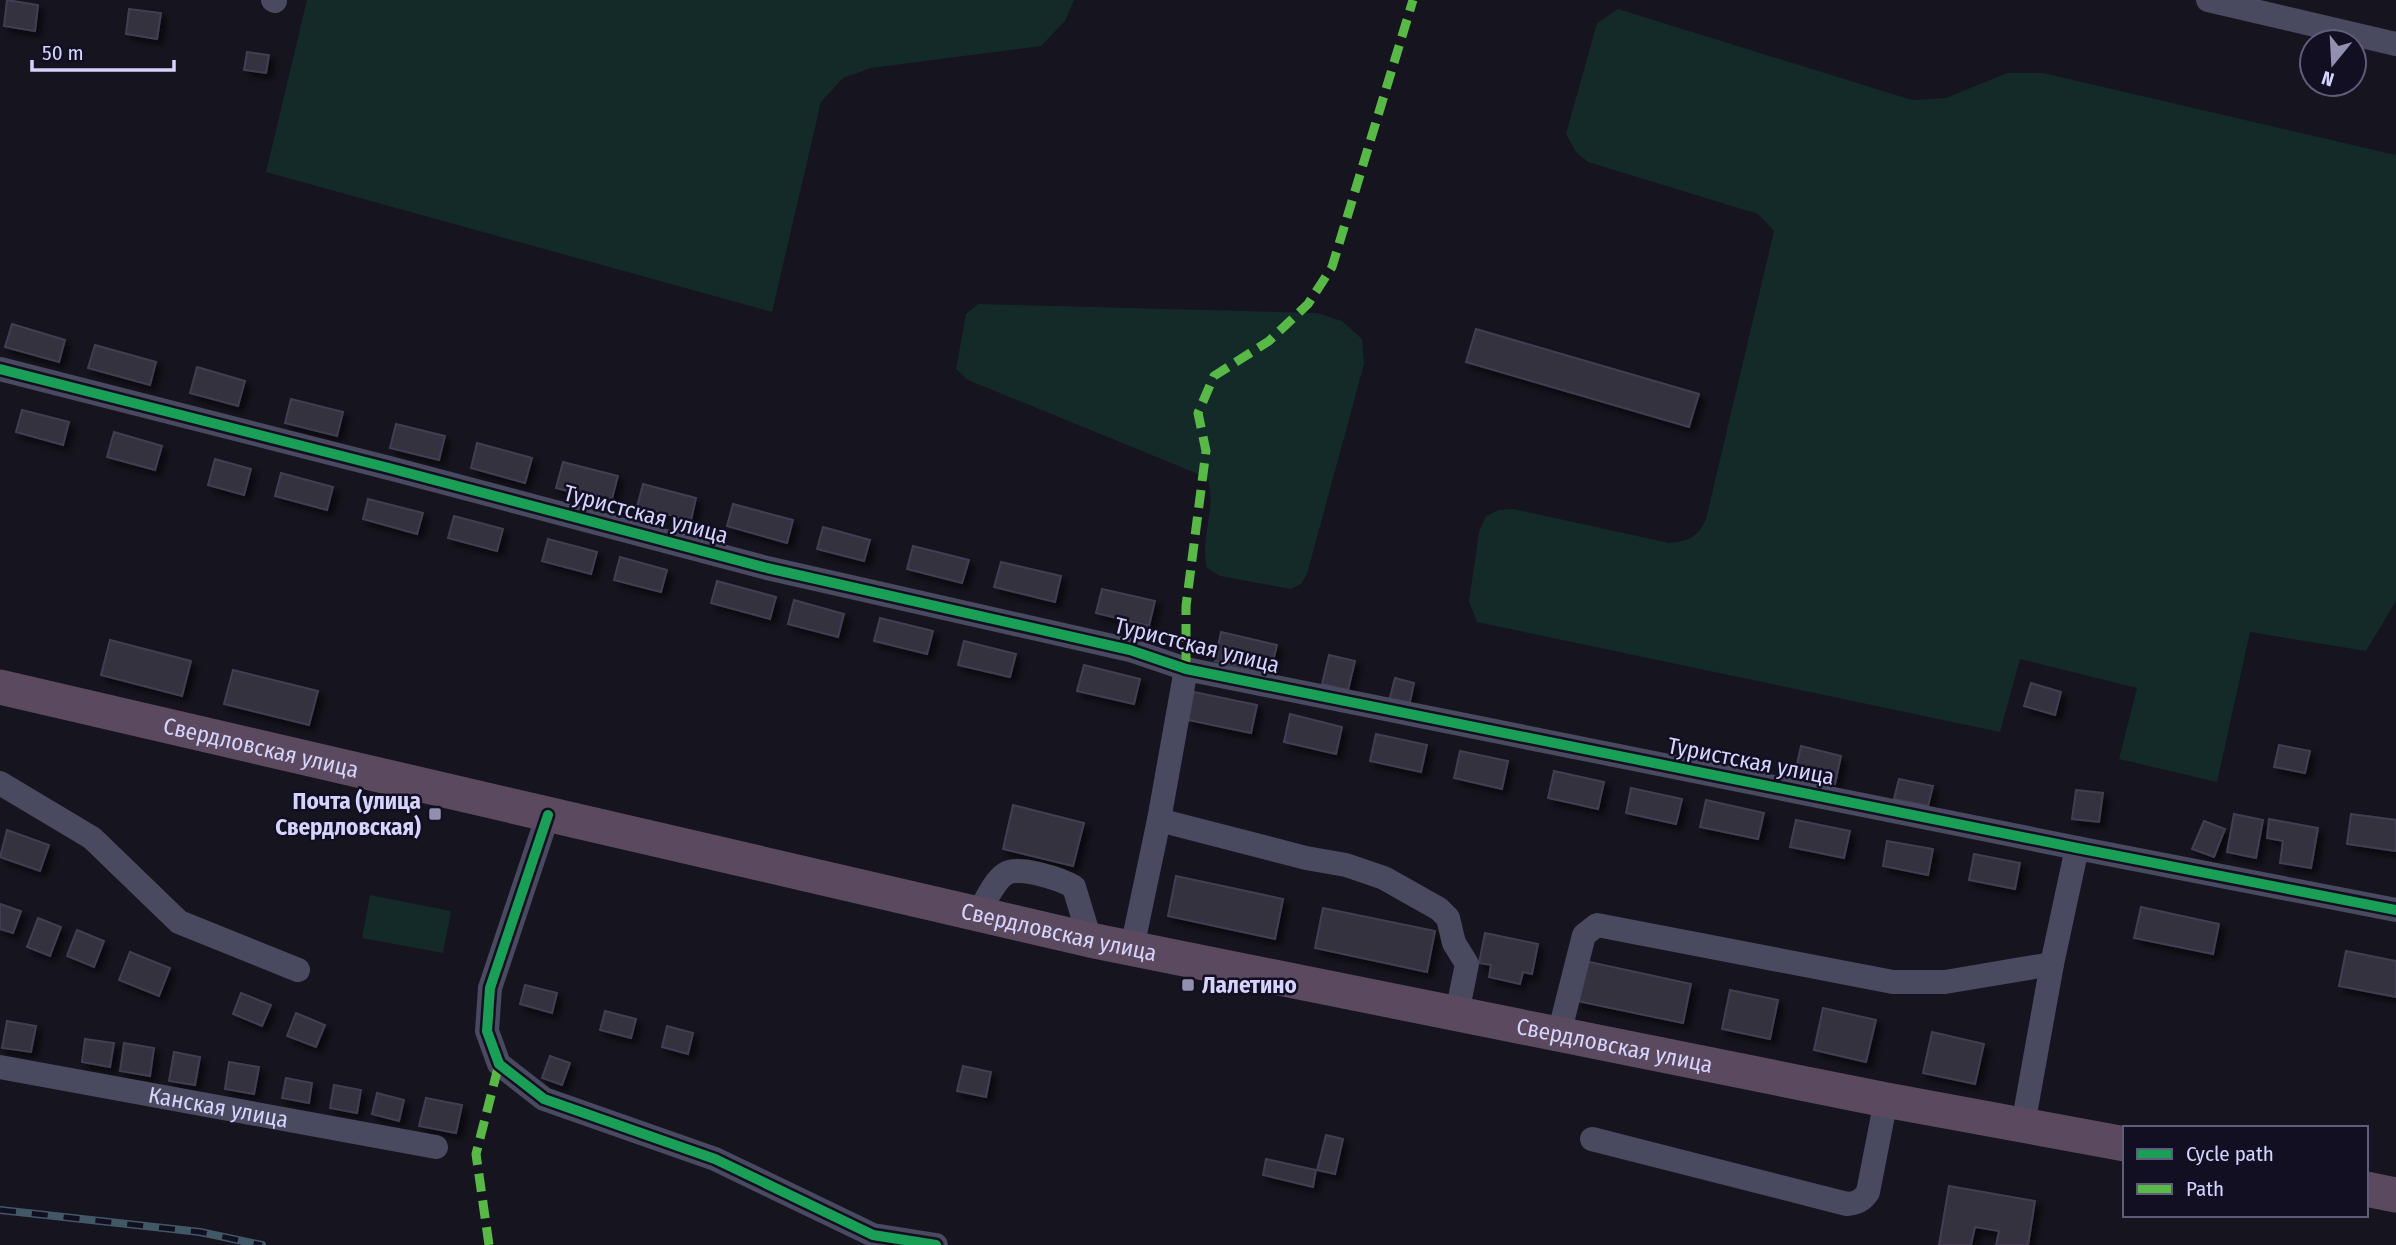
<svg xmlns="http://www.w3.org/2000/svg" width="2396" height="1245" font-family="'Fira Sans Condensed',sans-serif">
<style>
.green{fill:#132a28}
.building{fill:#343240;stroke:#423e52;stroke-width:2;filter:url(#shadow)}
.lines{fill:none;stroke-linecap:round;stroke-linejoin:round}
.minor{stroke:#49495f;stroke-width:24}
.highway{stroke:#5b4a5f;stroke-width:35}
.rail-casing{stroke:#425866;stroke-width:8}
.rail{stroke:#120f23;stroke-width:5;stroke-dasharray:16;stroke-linecap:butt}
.quiet{stroke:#58b947;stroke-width:9;stroke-dasharray:18 9;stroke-linecap:butt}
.cycleway-casing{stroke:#120f23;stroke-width:15}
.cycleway{stroke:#1a9f57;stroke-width:10}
.poi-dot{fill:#9390af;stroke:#120f23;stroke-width:2.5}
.labels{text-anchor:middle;stroke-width:5;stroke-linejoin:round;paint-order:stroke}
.street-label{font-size:23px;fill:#d6d3fd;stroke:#120f23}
.poi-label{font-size:23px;font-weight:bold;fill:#d6d3fd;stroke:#120f23;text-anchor:end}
</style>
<defs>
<filter id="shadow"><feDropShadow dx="5" dy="5" stdDeviation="3.5" flood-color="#0009"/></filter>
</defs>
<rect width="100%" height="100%" fill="#16141e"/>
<!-- green -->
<g class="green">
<polygon points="307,0 1074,0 1065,21 1041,46 871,68 843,78 821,102 772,312 266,172"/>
<path d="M 1618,9 L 1912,100 L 1946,98 L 2007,73 L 2043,73 L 2396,155 L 2396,601 L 2366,651 L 2250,632 L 2217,782 L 2119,759 L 2137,688 L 2020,659 L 2000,732 L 1477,622 L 1469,601 L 1479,532 L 1486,516 L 1499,510 L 1514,509 L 1669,543 C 1689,541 1698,537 1706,519 L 1774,231 L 1758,214 L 1588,162 L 1576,152 L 1566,134 L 1597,23 Z"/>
<path d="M 978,304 L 1317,313 L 1342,321 L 1362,339 L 1364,364 L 1307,574 L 1301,584 L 1291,589 L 1220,576 L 1207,568 C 1199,539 1217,508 1208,480 L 1198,474 L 968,380 L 956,369 L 966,314 Z"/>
<polygon points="370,895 451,911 443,953 362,938"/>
</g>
<!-- building -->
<g class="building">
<polygon points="7,0 38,5 35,31 4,26"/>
<polygon points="129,9 161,13 157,39 126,34"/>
<polygon points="247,52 269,55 266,73 244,70"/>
<polygon points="12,324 65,340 59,362 5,347"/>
<polygon points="1476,329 1699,394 1689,427 1466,362"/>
<polygon points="95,345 156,362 150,385 88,368"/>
<polygon points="197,367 245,381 238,406 190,393"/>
<polygon points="291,399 343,412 337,436 285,423"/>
<polygon points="22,410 69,422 63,445 16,432"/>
<polygon points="396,424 445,436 439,460 390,448"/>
<polygon points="114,432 162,446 155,470 107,457"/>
<polygon points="477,443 532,458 525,483 471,468"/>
<polygon points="215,459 251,469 244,495 208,485"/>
<polygon points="563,462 618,476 611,502 556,488"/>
<polygon points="281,473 333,487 327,510 275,496"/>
<polygon points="643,484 696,498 691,520 637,507"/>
<polygon points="368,499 423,513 417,534 363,519"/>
<polygon points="733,504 793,520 787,543 727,526"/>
<polygon points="454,516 503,529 497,551 448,538"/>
<polygon points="823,527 870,540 864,561 817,549"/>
<polygon points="548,539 597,552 591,574 542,561"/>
<polygon points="913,546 969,560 962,583 907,569"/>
<polygon points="620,557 667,570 661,592 614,580"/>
<polygon points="1001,562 1061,576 1055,602 994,587"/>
<polygon points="717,581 776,597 770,619 711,603"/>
<polygon points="1102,589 1155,601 1149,626 1096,613"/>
<polygon points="794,600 844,614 838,637 788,624"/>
<polygon points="880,618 933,631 927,654 874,641"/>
<polygon points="1221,632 1277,645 1270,673 1215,661"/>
<polygon points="110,640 191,661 182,696 101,675"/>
<polygon points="964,641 1016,654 1010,677 958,665"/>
<polygon points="1329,655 1355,661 1348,690 1322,684"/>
<polygon points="1084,665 1140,679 1134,704 1077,691"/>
<polygon points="233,670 318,691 309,725 224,704"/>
<polygon points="1395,678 1414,683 1409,706 1389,701"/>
<polygon points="2031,683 2061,692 2055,715 2024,706"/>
<polygon points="1194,692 1257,705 1251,733 1188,720"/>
<polygon points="1290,714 1342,727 1336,754 1284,742"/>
<polygon points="1376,734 1427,745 1421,772 1370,761"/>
<polygon points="2279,745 2310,751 2305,773 2274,767"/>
<polygon points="1801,746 1841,756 1835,784 1795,774"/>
<polygon points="1460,751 1508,761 1502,789 1454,778"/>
<polygon points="1554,771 1604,782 1598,809 1548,798"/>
<polygon points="1899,779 1933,786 1928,806 1894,799"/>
<polygon points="1631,788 1682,799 1676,824 1626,813"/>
<polygon points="2076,790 2103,793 2099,822 2072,819"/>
<polygon points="1706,800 1764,813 1758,839 1700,827"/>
<polygon points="1013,805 1084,823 1073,866 1003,849"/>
<polygon points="2234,814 2263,820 2256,858 2227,852"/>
<polygon points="2351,814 2396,820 2396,851 2347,844"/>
<polygon points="2269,819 2318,828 2311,868 2280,863 2283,841 2267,838"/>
<polygon points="1796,820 1850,831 1844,858 1790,847"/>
<polygon points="2204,821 2225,829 2214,857 2192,849"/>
<polygon points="7,830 49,845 40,871 0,857"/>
<polygon points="1887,841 1933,849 1928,875 1883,866"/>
<polygon points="1974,854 2020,863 2015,889 1969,880"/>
<polygon points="1176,876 1283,899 1275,939 1168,916"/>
<polygon points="0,904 21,911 13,933 0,929"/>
<polygon points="2141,907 2219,924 2213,954 2134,938"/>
<polygon points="1323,908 1435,931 1427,972 1315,948"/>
<polygon points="38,918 61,927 50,956 27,947"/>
<polygon points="77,930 104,941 94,967 67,956"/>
<polygon points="1485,933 1538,944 1532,974 1523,972 1520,984 1489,977 1491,965 1479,963"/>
<polygon points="2346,951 2396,961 2396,997 2339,986"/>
<polygon points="130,952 170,968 159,996 119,980"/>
<polygon points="1585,961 1691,984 1683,1023 1577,1001"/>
<polygon points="525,985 557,993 552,1013 520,1004"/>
<polygon points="1730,990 1778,1000 1770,1039 1722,1029"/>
<polygon points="241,993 271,1005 262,1026 233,1014"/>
<polygon points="1823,1008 1876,1020 1866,1062 1814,1050"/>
<polygon points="605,1011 636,1019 631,1038 600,1030"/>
<polygon points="296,1013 325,1025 316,1047 287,1036"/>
<polygon points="7,1021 36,1026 31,1052 2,1048"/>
<polygon points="667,1026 693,1033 688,1054 662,1047"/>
<polygon points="1932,1032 1984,1044 1975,1084 1923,1073"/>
<polygon points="85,1039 114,1043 110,1067 82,1062"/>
<polygon points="124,1043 154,1048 150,1076 120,1071"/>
<polygon points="174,1052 200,1057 195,1085 169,1081"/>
<polygon points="550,1056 570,1063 562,1085 542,1078"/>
<polygon points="229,1062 259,1067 254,1094 225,1089"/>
<polygon points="963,1066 991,1072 986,1097 957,1091"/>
<polygon points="286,1078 312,1083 309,1103 282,1098"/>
<polygon points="334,1085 361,1090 357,1113 330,1108"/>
<polygon points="377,1093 404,1100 399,1121 372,1114"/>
<polygon points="426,1098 462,1105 456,1133 419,1126"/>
<polygon points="1326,1135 1343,1139 1335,1174 1317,1170"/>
<polygon points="1266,1159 1316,1170 1313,1187 1263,1175"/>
<polygon points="1949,1186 2035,1201 2028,1245 1996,1245 1999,1231 1975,1227 1971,1245 1939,1245"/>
</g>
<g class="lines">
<!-- minor -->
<g class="minor">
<polyline points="273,0 275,1"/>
<polyline points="2208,0 2396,44"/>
<polyline points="0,369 389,468 767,568 1130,650 1186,669 2077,848 2396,910"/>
<polyline points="0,783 92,838 179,922 298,970"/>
<polyline points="548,815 490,988 487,1031 499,1064 544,1099 715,1159 873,1235 936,1245"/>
<polyline points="1159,820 1306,858 1346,865 1384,878 1439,909 1448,918 1454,943 1467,964 1457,1013"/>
<path d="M 977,915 C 985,903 993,882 1005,874 C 1018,865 1061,879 1074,887 L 1090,940"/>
<polyline points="1132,948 1159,820 1186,669"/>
<polyline points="1559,1034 1584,935 1597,925 1893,982 1945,982 2052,964"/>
<path id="s1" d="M 0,1067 L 436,1147"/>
<polyline points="2023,1125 2052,964 2077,848"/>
<path d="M 1592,1139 L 1847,1204 C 1857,1203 1862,1201 1868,1192 L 1886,1100"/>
</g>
<!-- highway -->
<g class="highway">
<path id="s2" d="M 0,687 L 1090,940 L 1886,1100 L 2125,1144"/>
<polyline points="2366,1189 2396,1195"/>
</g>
<!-- rail casing -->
<g class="rail-casing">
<polyline id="rail" points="0,1210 200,1232 262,1245"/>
</g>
<!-- rail -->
<use href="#rail" class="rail"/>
<!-- quiet -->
<g class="quiet">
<polyline points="1186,669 1186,606 1206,451 1198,413 1214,376 1269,341 1308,304 1332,267 1413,0"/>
<polyline points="489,1245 476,1154 499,1064"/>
</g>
<!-- cycleway casing -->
<g class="cycleway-casing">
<g id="cycleway">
<polyline points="0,369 389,468 767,568 1130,650 1186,669 2077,848 2396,910"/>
<polyline points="548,815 490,988 487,1031 499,1064 544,1099 715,1159 873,1235 936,1245"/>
</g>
</g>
<!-- cycleway -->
<use href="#cycleway" class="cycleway"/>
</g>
<!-- markers -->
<g class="poi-dot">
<rect x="428" y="807" width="14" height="14" rx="3.5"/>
<rect x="1181" y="978" width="14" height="14" rx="3.5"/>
</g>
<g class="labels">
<!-- street labels -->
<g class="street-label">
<text transform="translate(646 514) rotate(15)" y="8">Туристская улица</text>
<text transform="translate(1197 645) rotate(14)" y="8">Туристская улица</text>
<text dy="8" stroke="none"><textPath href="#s2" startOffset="268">Свердловская улица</textPath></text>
<text transform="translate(1751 761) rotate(11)" y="8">Туристская улица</text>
<text dy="8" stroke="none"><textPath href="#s2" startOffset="1087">Свердловская улица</textPath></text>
<text dy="8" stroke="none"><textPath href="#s2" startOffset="1654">Свердловская улица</textPath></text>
<text dy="8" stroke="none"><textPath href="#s1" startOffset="222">Канская улица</textPath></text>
</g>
<!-- poi labels -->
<g class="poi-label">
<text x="421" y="809">Почта (улица<tspan x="421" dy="26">Свердловская)</tspan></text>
<text x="1202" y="993" text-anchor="start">Лалетино</text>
</g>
</g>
<!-- legend -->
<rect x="2123" y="1126" width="245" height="91" fill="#120f23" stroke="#605d7a" stroke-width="2"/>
<rect x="2137" y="1149" width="35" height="10" fill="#1a9f57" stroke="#605d7a" stroke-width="2"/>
<text x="2186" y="1161" font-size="21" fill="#d6d3fd">Cycle path</text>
<rect x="2137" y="1184" width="35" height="10" fill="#58b947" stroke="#605d7a" stroke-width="2"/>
<text x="2186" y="1196" font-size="21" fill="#d6d3fd">Path</text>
<!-- north arrow -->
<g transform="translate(2333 63) rotate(198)"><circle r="33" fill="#120f23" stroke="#605d7a" stroke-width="2"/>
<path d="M0-5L12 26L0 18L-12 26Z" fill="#9390af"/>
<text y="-10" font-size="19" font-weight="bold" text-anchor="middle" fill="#d6d3fd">N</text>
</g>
<!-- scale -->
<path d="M32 60v10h142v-10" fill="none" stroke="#d6d3fd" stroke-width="3.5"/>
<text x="42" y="60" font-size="21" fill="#d6d3fd" stroke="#120f23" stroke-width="5" paint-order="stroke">50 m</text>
</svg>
